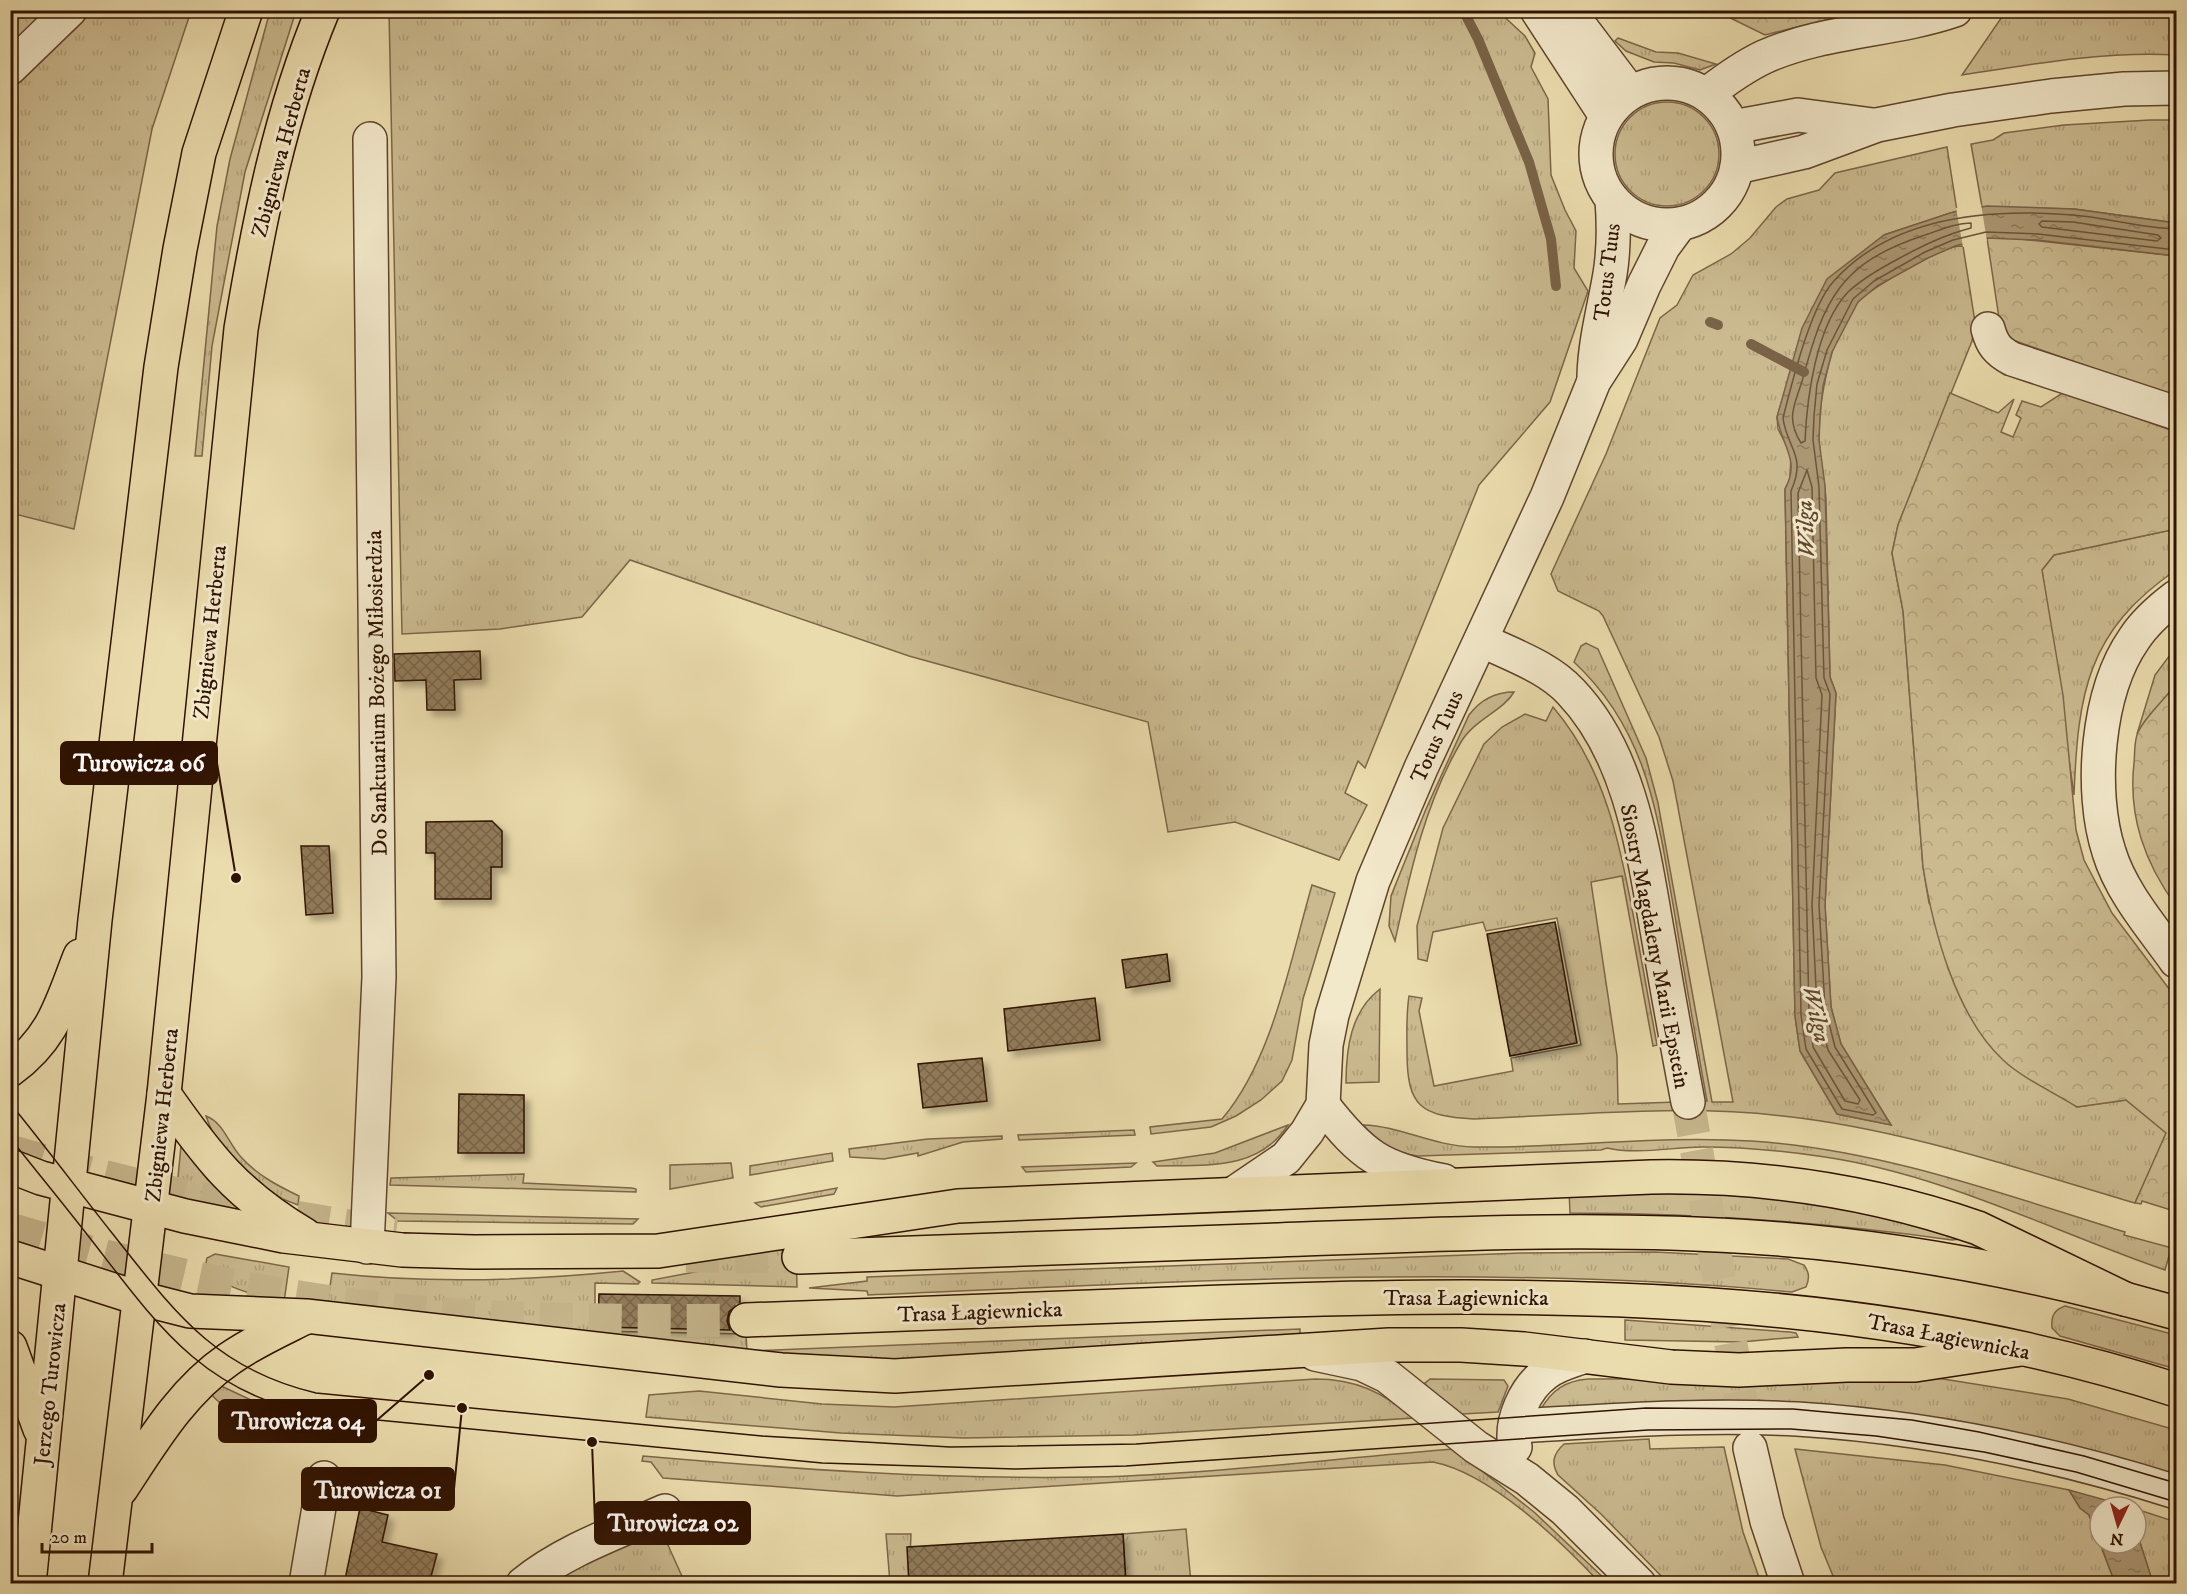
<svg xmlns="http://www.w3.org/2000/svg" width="2187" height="1594" font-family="'IM FELL DW Pica',serif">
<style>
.grass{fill:url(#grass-tufts);stroke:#7d6648;stroke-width:1.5}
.forest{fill:url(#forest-crowns);stroke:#7d6648;stroke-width:1.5}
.water{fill:url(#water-ripples);stroke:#796245;stroke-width:1.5}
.pier{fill:#ebdcad}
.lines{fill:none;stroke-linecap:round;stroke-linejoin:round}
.shore{stroke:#6d543a;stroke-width:1.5}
.stream{stroke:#796245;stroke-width:10}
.building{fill:url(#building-cross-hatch);stroke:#2f1201;stroke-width:1.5;filter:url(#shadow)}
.minor-tunnel{stroke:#c5b48b;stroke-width:33;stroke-dasharray:33 16;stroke-linecap:butt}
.major-tunnel{stroke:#c5b48b;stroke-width:33;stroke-dasharray:33 16;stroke-linecap:butt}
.minor-casing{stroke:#5e442c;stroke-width:36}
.major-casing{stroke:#2f1201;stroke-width:36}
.minor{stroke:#f2e8ca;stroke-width:33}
.major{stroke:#ebdcad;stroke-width:33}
.tram{stroke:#2f1201;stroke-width:1.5}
.labels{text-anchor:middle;stroke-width:6;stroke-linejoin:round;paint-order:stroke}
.street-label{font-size:22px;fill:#2f1201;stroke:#f2e8ca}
.water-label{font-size:24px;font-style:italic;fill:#61472f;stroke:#f2e8ca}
.leader{fill:none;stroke:#2f1201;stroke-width:2}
.callout-dot{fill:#2f1201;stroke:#f2e8ca;stroke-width:2}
.callout{fill:#2f1201;stroke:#2f1201;stroke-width:2}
.callout-label{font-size:24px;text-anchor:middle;font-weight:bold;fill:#fff}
</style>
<defs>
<pattern id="grass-tufts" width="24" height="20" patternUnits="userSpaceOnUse" patternTransform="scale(1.5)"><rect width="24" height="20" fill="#cbba90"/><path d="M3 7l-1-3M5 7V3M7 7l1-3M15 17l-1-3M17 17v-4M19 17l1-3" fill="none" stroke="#af9f7a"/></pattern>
<pattern id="forest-crowns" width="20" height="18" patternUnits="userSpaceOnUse" patternTransform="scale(1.5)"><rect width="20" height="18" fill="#cbba90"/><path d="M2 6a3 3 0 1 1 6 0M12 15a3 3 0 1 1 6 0" fill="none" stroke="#af9f7a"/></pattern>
<pattern id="water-ripples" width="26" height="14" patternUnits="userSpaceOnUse" patternTransform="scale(1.5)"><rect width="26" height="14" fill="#ab9773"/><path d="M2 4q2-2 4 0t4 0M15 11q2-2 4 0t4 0" fill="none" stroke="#8c7a5c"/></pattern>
<pattern id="building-cross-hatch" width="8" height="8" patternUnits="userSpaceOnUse" patternTransform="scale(1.5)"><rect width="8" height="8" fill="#917b5a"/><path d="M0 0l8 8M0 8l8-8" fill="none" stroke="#776348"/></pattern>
<filter id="shadow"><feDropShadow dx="5.5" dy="5.5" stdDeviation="3" flood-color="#0004"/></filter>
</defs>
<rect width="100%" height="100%" fill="#ebdcad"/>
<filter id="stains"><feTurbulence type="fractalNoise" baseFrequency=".00333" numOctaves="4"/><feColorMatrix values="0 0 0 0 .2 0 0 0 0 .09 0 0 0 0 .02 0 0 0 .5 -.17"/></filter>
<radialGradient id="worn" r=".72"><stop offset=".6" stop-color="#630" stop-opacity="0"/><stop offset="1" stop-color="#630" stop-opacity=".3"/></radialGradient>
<!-- grass -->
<g class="grass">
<polygon points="92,11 191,11 152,129 74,529 11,513 11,90"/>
<polygon points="270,11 296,11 245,172 212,346 202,456 195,456 217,226 230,159"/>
<polygon points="389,11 1498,11 1525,36 1535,53 1531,67 1548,99 1551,175 1565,210 1576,231 1574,268 1588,291 1550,402 1479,485 1365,768 1358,761 1345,793 1367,805 1339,860 1235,822 1168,832 1148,722 909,656 630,560 582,617 500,629 402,634"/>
<path d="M 2006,11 L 2176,11 L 2176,55 C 2104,51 2033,64 1962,75 Z"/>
<polygon points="1618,38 1656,52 1678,53 1716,64 1700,70 1674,63 1654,62 1626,51 1615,41"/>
<circle cx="1667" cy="154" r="52"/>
<polygon points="2150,120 2176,120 2176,223 2074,209 1982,207 1971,144 1993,140 2004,133 2064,125"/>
<path d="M 1947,147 L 1957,211 L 1884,235 L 1788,381 L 1777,417 L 1778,429 L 1791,454 L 1790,479 L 1785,489 L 1795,1016 L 1800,1051 L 1837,1114 L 1891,1125 L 1841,1044 L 1831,1007 L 1825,905 L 1836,693 L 1830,677 C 1829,618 1827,559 1826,500 C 1825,479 1819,458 1819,437 C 1819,399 1831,328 1860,300 C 1873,288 1889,279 1905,270 C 1922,261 1943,246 1963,246 L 1975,322 L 1972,341 L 1898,525 L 1892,553 L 1903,611 L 1923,867 L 1929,903 L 2077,1107 L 2126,1100 L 2167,1133 L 2135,1203 C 2019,1169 1903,1129 1783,1116 C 1681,1104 1576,1115 1474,1119 C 1421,1116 1407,1107 1407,1052 C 1407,1033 1406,1015 1409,996 L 1422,998 L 1419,1011 L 1434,1086 L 1513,1071 L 1511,1058 L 1581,1045 L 1557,918 L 1486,931 L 1483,922 L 1433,932 L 1427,961 L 1418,959 L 1417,926 L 1443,828 L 1484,744 L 1502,727 L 1525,714 L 1546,721 L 1553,707 C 1604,767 1619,839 1633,914 C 1641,958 1649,1002 1657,1045 L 1653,1046 L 1622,876 L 1591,882 L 1617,1056 L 1618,1104 L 1707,1101 C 1696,1040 1685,978 1675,916 C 1658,820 1650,733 1574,662 L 1581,646 L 1586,643 L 1598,649 L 1646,758 L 1658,803 L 1712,1102 L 1733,1102 L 1673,781 L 1659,737 L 1603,616 L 1599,611 L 1558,591 L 1551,574 L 1606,454 L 1660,318 L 1677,305 L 1693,275 L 1731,254 L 1750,238 L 1776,207 L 1787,199 L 1819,190 L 1835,173 Z"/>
<path d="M 2176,529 L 2176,570 C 2087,631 2078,693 2074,795 L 2042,570 L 2054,555 Z"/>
<polygon points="2176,647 2176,684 2137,734 2155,675"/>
<path d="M 1514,692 C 1503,711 1475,719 1461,742 C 1425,803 1410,873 1395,941 L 1389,926 L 1391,896 L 1426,809 L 1469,715 C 1481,699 1495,692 1514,692 Z"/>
<path d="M 1312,885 L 1335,893 L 1303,999 L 1292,1060 L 1282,1081 L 1261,1100 L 1236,1116 L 1211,1127 L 1151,1134 L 1150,1127 L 1222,1119 C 1273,1059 1290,961 1312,885 Z"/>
<path d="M 1380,989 L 1379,1082 L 1346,1083 C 1346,1048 1351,1011 1380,989 Z"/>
<path d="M 206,1116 C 224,1123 228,1143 241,1157 C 257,1175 278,1186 299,1196 L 298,1205 C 260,1193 218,1153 206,1116 Z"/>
<path d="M 1288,1125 C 1258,1171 1206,1165 1157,1166 L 1153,1162 L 1215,1153 Z"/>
<path d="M 1363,1125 C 1401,1126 1432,1146 1474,1147 C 1566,1148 1658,1135 1751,1141 C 1880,1149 2002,1194 2125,1232 L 2124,1235 L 2176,1249 L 2176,1258 L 2169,1256 L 2165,1270 C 2052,1231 1945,1175 1825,1157 C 1785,1151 1744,1147 1703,1147 C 1673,1147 1637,1155 1607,1148 L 1601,1150 L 1418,1156 C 1395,1153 1379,1143 1363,1125 Z"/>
<polygon points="1134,1130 1135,1135 1019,1140 1018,1135"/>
<polygon points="1002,1136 1002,1139 963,1142 918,1156 918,1153 884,1159 850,1157 849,1149 928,1139"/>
<polygon points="181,1146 208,1180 245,1213 176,1198"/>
<polygon points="832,1153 833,1161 750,1175 750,1166"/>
<polygon points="731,1163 733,1178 670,1189 670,1165"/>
<polygon points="1136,1163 1131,1167 1026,1172 1022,1167"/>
<polygon points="524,1174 523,1183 632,1188 636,1189 636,1192 390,1185 391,1178"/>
<polygon points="837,1188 834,1194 761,1207 755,1203"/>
<path d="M 1649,1188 L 1830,1199 L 1961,1239 L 1952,1240 C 1823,1222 1700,1213 1570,1213 L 1569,1191 Z"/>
<polygon points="388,1213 638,1219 633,1224 398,1221"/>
<polygon points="796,1239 797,1287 652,1283 652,1280 705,1270 716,1255"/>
<path d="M 1655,1252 L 1788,1259 L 1804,1265 C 1809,1272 1810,1278 1806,1287 L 1792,1292 C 1485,1263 1176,1282 868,1295 L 867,1291 L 809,1288 L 867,1281 L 867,1277 L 1522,1253 Z"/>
<path d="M 215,1254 L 289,1267 L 284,1302 C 267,1298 198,1284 207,1258 Z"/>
<path d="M 623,1271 L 640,1282 L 638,1284 L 595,1283 L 595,1331 L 746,1334 L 747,1351 L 1300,1329 L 1300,1339 L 882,1366 L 327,1307 L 332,1273 C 430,1284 525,1281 623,1271 Z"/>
<path d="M 2065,1306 L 2176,1335 L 2176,1369 L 2060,1336 L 2052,1328 C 2051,1316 2054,1310 2065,1306 Z"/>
<polygon points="1625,1320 1790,1332 1796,1333 1798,1337 1741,1342 1625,1340"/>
<path d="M 1937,1378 L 2068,1399 L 2176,1430 L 2176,1476 L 1828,1405 L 1754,1400 L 1673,1401 L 1541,1409 C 1552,1390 1565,1381 1588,1379 Z"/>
<path d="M 1315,1379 C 1356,1379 1382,1392 1414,1418 L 1134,1435 L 964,1438 L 841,1433 L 646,1417 L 649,1395 L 699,1391 L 822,1404 L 894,1407 Z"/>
<polygon points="1430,1379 1504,1380 1508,1386 1498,1412 1462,1414 1427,1387 1425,1383"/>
<path d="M 217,1384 L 268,1408 C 245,1424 225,1410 209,1392 Z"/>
<path d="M 1649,1439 L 1650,1449 L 1724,1447 L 1743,1532 L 1761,1583 L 1668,1583 L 1601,1514 L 1558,1475 C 1551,1463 1553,1454 1564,1444 Z"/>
<path d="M 1454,1449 L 1534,1512 L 1609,1583 L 1600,1583 C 1561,1541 1490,1473 1433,1462 L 897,1496 L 663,1478 L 651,1462 L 642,1461 L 643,1456 C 793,1469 943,1480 1094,1477 C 1214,1474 1337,1458 1454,1449 Z"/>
<polygon points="1795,1449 1945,1465 2069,1490 2080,1508 2089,1515 2115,1583 1836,1583 1821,1547"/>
<polygon points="2136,1509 2176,1522 2176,1541 2173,1540 2176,1545 2176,1583 2153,1583 2136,1530"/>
<polygon points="1186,1529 1191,1583 1126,1583 1123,1534"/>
<polygon points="663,1534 685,1583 549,1584 613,1549"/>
<polygon points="886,1534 911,1534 909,1583 890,1583"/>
</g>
<!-- forest -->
<g class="forest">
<polygon points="11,11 50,11 11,50"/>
<polygon points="1716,11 1863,11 1765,35"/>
<polygon points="2003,237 2176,256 2176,397 2007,338 1999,318 1987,238"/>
<path d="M 2064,392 L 2176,432 L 2176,529 L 2054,555 L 2042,570 L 2063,695 L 2076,830 L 2084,860 L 2112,913 L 2176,998 L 2176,1210 L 2174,1211 L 2142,1201 L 2141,1204 L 2135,1203 L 2166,1133 L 2126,1100 L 2077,1107 C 2055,1093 2022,1078 2003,1060 C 1955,1015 1933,929 1923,867 L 1903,611 L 1892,553 L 1898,525 L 1950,393 L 1998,413 L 2014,399 L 2001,432 L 2013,437 L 2021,418 L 2016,415 L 2022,401 L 2041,407 Z"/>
<path d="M 2176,684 L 2176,906 C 2145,863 2128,817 2134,763 C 2135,754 2134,744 2137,735 C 2141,721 2167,697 2176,684 Z"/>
</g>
<!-- water -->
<g class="water">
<path d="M 1987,206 L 2074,209 L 2176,223 L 2176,256 L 2037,240 L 1987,238 L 1955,246 L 1928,258 L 1877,286 L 1858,302 L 1832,352 L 1823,386 L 1820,416 L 1819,440 L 1825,486 L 1830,677 L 1836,693 L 1825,905 L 1831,1007 L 1841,1044 L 1891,1125 L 1837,1114 L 1800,1051 L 1795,1016 L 1785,489 C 1801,460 1781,445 1777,417 L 1802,328 L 1827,279 L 1884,235 L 1950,213 Z"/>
<polygon points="2069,1490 2123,1505 2100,1507 2100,1543 2089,1515 2080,1508"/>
<polygon points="2136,1530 2153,1583 2115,1583 2100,1543 2136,1543"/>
</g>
<!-- pier -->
<polygon class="pier" points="1981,204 1987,241 1963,247 1956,208"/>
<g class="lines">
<!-- shore -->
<g class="shore">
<polygon points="2042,221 2073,222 2158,235 2161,238 2157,241 2042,227 2039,224"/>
<path d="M 1971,223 L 1971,228 C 1944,235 1922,246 1898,259 C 1881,268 1863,278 1848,292 C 1816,326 1807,397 1805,441 L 1801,443 C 1785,417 1795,405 1803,378 C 1824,299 1841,263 1922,236 C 1938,231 1954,223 1971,223 Z"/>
<path d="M 2176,229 C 2142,228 2108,218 2073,215 C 1990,208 1892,215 1833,282 C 1810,308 1792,383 1783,418 C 1787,449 1807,455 1791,491 L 1801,1015 L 1806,1049 L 1842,1109 L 1873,1115 L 1876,1113 L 1835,1047 L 1825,1007 L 1819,905 L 1830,694 L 1824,678 L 1819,487 L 1813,440 L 1814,416 L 1817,384 L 1827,350 L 1853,299 L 1874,281 L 1925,252 L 1953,240 L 1986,232 L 2038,234 L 2176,250"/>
<polygon points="1807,470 1812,487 1816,678 1822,695 1812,905 1817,1008 1828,1050 1860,1100 1858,1104 1845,1101 1813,1047 1809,1014 1798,493"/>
</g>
<!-- stream -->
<g class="stream">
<polyline points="1463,10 1478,39 1529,162 1551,239 1556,286"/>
<polyline points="1710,322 1718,325"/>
<polyline points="1751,344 1804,372"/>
</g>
</g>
<!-- building -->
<g class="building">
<polygon points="480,651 481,679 454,680 455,710 427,710 426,680 395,681 394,654"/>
<polygon points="492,821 502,831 502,867 491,867 491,899 435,899 435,853 426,853 426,822"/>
<polygon points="301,846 329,846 333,913 306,915"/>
<polygon points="1555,922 1577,1043 1510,1056 1487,934"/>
<polygon points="1167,954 1170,981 1126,988 1122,960"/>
<polygon points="1095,998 1100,1040 1008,1051 1004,1009"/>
<polygon points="982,1058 987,1101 923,1108 918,1064"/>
<polygon points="459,1094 524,1095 524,1153 458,1153"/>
<polygon points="599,1294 740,1296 740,1303 729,1312 727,1321 730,1330 598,1327"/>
<polygon points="360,1508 388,1515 382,1542 437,1554 429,1584 344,1584"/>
<polygon points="1123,1534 1126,1584 909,1584 907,1547"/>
</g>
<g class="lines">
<!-- minor-tunnel -->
<polyline class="minor-tunnel" points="1688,1102 1749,1446"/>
<!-- major-tunnel -->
<g class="major-tunnel">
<path d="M 10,1151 C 137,1188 266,1215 396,1233"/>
<path d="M 10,1229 C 139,1268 271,1298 406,1311 C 519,1321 633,1321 746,1320"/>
<polyline points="686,1256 799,1257"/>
</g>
<!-- minor casing -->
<g class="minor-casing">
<g id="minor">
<polyline points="1537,10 1606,116"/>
<polyline points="1568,10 1630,92"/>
<polyline points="10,68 70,10"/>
<circle cx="1667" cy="154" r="71"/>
<path d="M 1707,94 C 1725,80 1743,67 1764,57 C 1824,30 1894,31 1955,10"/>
<polyline points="1733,127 1798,115 1873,125"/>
<polyline points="1737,167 1804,152 1877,125 1953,110 2051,96 2124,89 2176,88"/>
<path d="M 1988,329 C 1992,344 1997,351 2012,359 L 2176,413"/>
<path d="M 1594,376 C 1595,341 1604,309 1610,274 C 1614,249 1614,225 1612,200"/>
<path d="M 2176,597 C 2160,609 2145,622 2134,639 C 2097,692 2089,791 2109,852 C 2121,892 2152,927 2176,961"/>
<path d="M 1481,640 C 1512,655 1548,667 1571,692 C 1633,757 1644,858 1659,941 C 1668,995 1678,1049 1688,1102"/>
<path d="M 1323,1105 C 1362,1156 1382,1169 1444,1181"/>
<polyline points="1233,1194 1286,1158 1307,1132 1323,1105 1326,1045 1332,1015 1373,881 1421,768 1547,497 1594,381 1621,339 1644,285 1663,247 1680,224"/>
<polyline points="367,1247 379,977 370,139"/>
<polyline points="1315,1354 1362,1364 1387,1376 1476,1447 1527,1479 1565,1510 1639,1584"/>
<path d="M 1515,1426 C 1609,1421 1703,1414 1797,1419 C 1926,1427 2053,1453 2176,1492"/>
<path d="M 1515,1447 C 1510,1421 1525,1388 1546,1373 C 1558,1364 1572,1361 1585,1356"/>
<polyline points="1750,1448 1767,1521 1788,1584"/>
<polyline points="306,1584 324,1478"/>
<path d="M 523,1584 C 563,1551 618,1532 665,1511"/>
</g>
</g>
<!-- major casing -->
<g class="major-casing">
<g id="major">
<path d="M 10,1070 C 54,1038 61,1004 80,956"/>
<path d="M 164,1094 C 208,1157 237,1195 305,1235"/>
<path d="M 10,1166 L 41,1178 L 185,1216 L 284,1236 L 402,1250 L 474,1252 L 658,1251 L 958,1206 L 1651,1177 C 1764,1175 1871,1191 1978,1228 L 2125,1299"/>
<polyline points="10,1257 135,1297 190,1311 306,1316 781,1370 895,1376 1389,1345 1461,1345 1524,1349 1671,1367 1739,1370 1847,1365 1915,1365 2021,1349"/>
<path d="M 799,1257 C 959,1251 1119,1245 1279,1240 C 1441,1234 1604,1226 1766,1238 C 1906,1248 2042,1275 2176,1313"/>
<path d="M 746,1320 C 905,1314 1064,1308 1223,1302 C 1543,1291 1869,1290 2176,1390"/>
<polyline points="10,1347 40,1429"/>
<path d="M 121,1489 C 152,1442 182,1391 229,1359 C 253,1342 280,1330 306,1317"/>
<polyline points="29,1584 95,920 161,367 180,249 199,153 246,10"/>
<path d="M 105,1584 L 164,1094 L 241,329 C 259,221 280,113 323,10"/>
</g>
</g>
<!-- minor -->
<use href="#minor" class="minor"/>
<!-- major -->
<use href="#major" class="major"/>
<!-- tram -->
<g class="tram">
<path d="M 10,1103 C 45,1146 78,1190 112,1233 C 174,1311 214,1369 316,1393 L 762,1436 L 950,1447 L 1136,1444 L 1646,1408 L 1793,1409 L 1912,1420 L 1979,1432 L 2084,1456 L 2176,1483"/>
<path d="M 10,1138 C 38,1173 66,1207 93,1242 C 158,1326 204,1393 315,1414 L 822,1463 L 1015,1469 L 1126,1466 L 1648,1430 L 1791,1429 L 1876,1436 L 1984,1452 L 2076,1472 L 2176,1502"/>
</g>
</g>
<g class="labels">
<!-- street labels -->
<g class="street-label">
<text transform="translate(280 152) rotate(-75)" y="8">Zbigniewa Herberta</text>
<text transform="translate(1606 272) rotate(-83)" y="8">Totus Tuus</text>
<text transform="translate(209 632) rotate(-84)" y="8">Zbigniewa Herberta</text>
<text transform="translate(376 693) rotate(-91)" y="8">Do Sanktuarium Bożego Miłosierdzia</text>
<text transform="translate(1436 736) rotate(-66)" y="8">Totus Tuus</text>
<text transform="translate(1656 946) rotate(79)" y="8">Siostry Magdaleny Marii Epstein</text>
<text transform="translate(161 1115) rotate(-84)" y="8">Zbigniewa Herberta</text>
<text x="1466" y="1305">Trasa Łagiewnicka</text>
<text transform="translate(980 1311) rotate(-2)" y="8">Trasa Łagiewnicka</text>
<text transform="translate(1949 1336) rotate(11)" y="8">Trasa Łagiewnicka</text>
<text transform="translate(49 1384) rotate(-84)" y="8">Jerzego Turowicza</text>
</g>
<!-- water labels -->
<g class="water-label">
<text transform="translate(1805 529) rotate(-93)" y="8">Wilga</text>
<text transform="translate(1817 1014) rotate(77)" y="8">Wilga</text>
</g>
</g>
<!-- callouts -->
<path class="leader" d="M236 878L217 763M429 1375L376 1421M462 1408L454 1489M592 1442L595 1523"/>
<g class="callout-dot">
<circle cx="236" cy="878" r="6"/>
<circle cx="429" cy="1375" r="6"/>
<circle cx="462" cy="1408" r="6"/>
<circle cx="592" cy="1442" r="6"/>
</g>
<g class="callout">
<rect x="61" y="742" width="156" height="42" rx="6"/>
<rect x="219" y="1400" width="157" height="42" rx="6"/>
<rect x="302" y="1468" width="152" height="42" rx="6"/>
<rect x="595" y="1502" width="155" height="42" rx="6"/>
</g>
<g class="callout-label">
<text x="139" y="771">Turowicza 06</text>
<text x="298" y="1429">Turowicza 04</text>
<text x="378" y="1498">Turowicza 01</text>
<text x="673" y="1531">Turowicza 02</text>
</g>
<!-- margin -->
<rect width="2187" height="1594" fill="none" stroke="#ebdcad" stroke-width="36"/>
<rect x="12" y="12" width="2163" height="1570" fill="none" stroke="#2f1201" stroke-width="3"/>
<rect x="18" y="18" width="2151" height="1558" fill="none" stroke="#2f1201" stroke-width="1.5"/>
<!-- north arrow -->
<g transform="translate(2118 1525) rotate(185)"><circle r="28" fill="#f2e8ca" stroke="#a4927a" stroke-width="1.5"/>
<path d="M0-4.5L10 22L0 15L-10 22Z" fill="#8f2418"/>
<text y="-9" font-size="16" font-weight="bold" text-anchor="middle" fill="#2f1201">N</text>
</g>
<!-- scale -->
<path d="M42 1543v9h110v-9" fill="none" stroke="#2f1201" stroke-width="3"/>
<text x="51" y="1543" font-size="18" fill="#2f1201" stroke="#f2e8ca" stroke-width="4.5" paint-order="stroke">20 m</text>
<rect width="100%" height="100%" filter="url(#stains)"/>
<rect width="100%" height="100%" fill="url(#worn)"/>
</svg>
